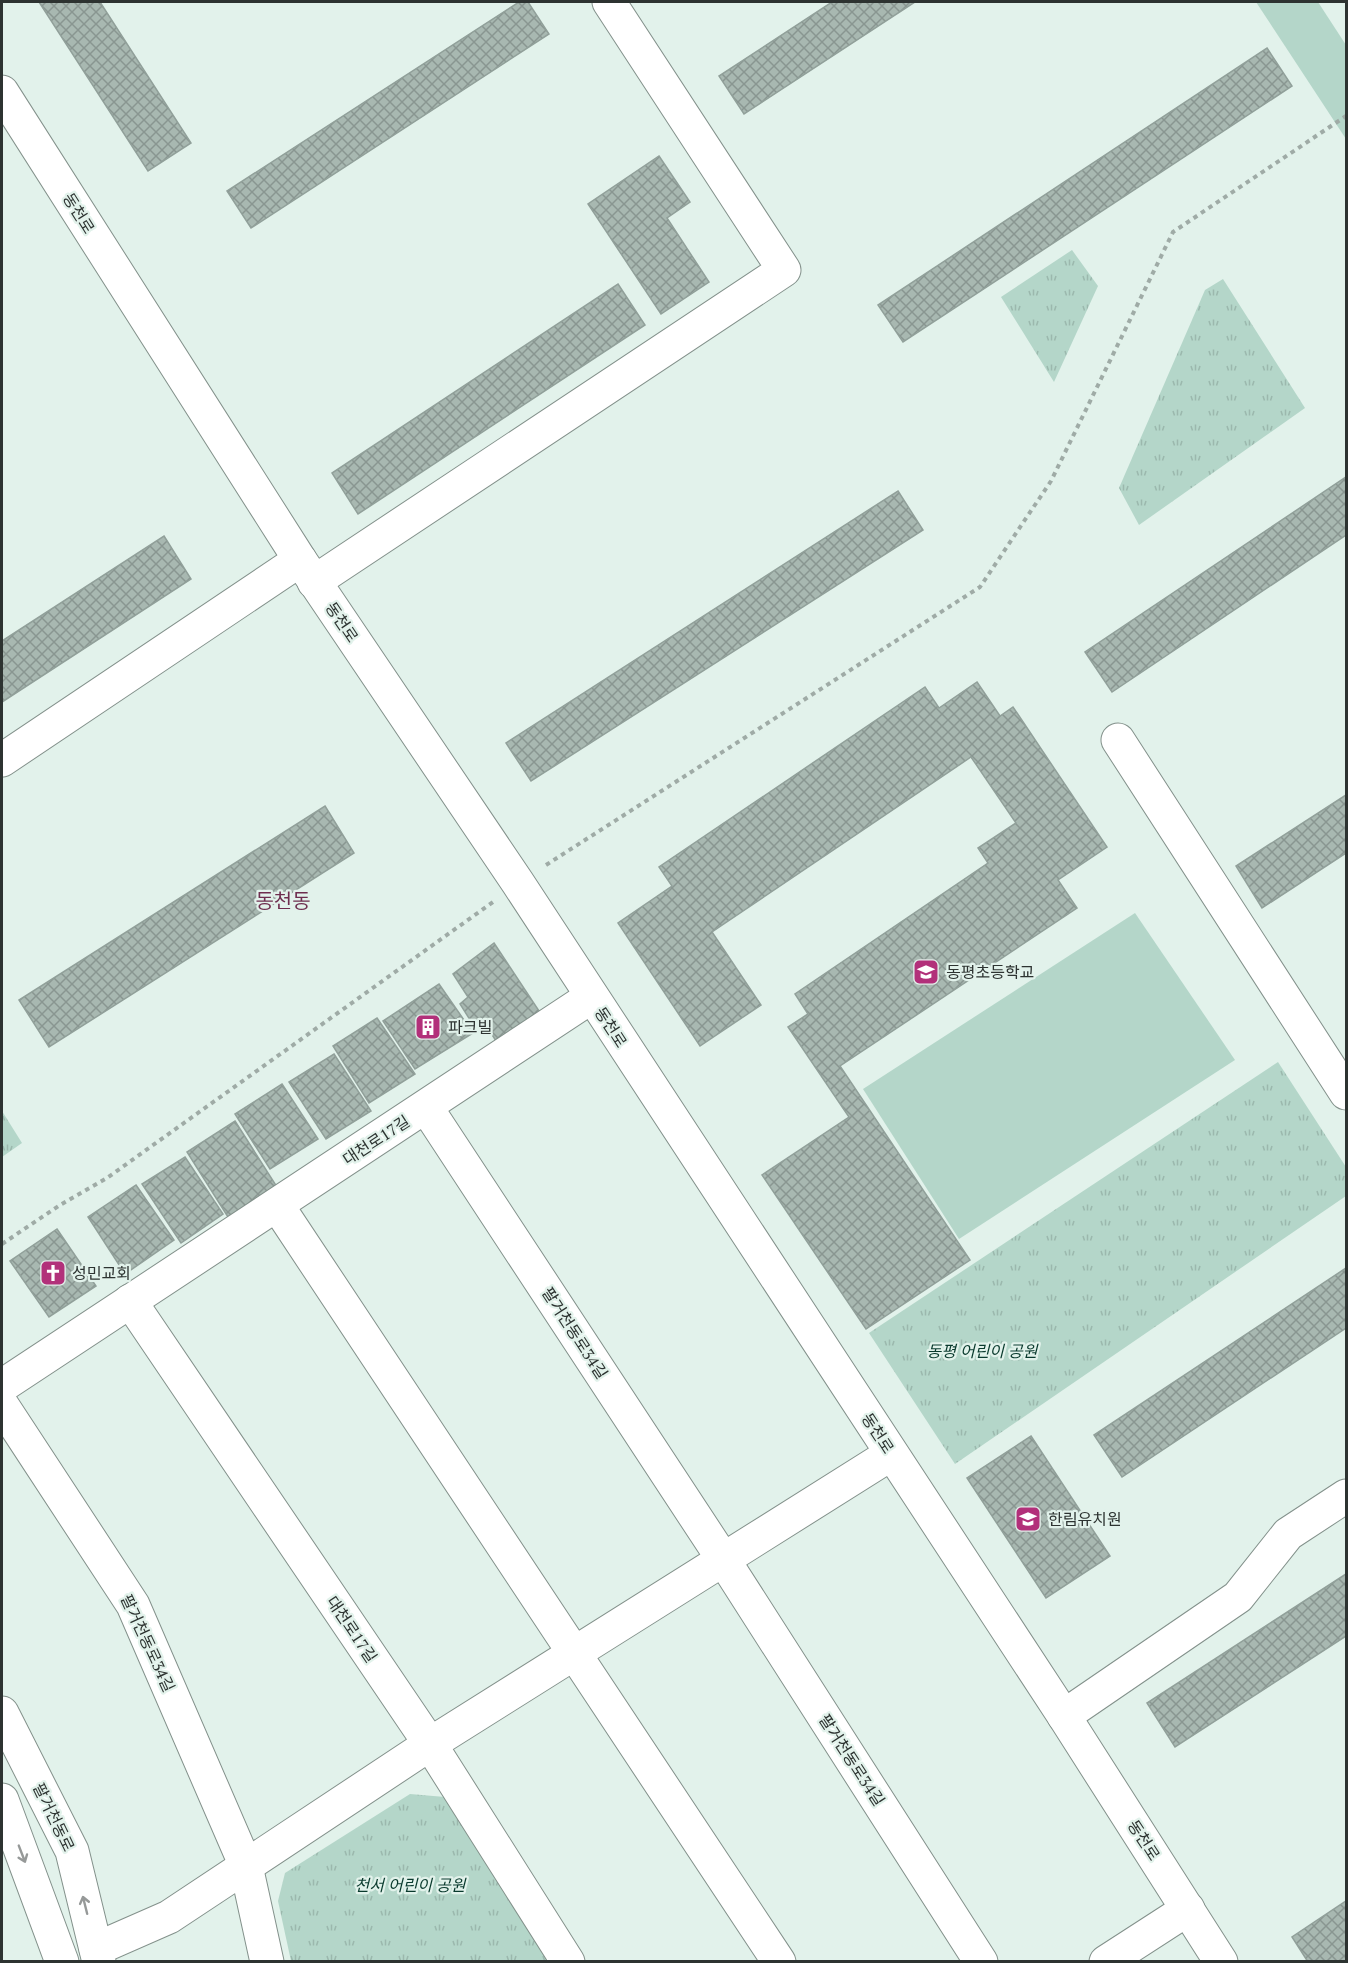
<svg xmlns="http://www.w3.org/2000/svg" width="1348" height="1963" font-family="'PT Serif','Noto Sans KR',serif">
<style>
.grass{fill:#b4d6c9}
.park{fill:url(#park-tufts)}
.building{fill:url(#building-cross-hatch);stroke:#91a09a;stroke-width:1.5}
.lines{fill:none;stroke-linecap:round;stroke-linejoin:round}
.minor-casing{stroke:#83918b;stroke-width:35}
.major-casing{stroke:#83918b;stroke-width:35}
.path{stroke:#9faba6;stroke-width:4;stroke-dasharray:4.5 4.5;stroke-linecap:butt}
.minor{stroke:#fff;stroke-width:33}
.major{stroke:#fff;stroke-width:33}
.oneway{stroke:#969998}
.labels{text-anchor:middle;stroke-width:4.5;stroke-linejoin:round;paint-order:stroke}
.street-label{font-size:16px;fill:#2d3331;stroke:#e2f2eb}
.poi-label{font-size:16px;fill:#2d3331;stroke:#e2f2eb;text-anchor:start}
.park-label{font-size:16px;font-style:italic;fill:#093a2d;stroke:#e2f2eb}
.quarter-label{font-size:20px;fill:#6e2e4f;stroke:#e2f2eb}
</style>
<defs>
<pattern id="park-tufts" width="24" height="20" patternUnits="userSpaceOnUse" patternTransform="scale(1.5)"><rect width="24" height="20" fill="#b4d6c9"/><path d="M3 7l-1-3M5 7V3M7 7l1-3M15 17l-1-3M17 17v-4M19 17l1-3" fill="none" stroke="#9bb8ad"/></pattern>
<pattern id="building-cross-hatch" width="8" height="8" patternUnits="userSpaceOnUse" patternTransform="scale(1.5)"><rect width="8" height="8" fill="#a8b8b1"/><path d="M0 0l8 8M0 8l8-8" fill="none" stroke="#899691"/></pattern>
</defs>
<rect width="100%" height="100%" fill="#e2f2eb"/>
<!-- grass -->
<g class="grass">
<polygon points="1256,2 1318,2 1346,45 1346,139"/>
<polygon points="1135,913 1235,1060 959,1239 863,1089"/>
</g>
<!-- park -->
<g class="park">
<polygon points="1072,250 1098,286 1054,382 1001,297"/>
<polygon points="1223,279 1305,408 1139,525 1119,488 1205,290"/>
<polygon points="1278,1062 1346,1167 1346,1196 955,1464 869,1333"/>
<polygon points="2,1111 22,1143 2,1157"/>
<polygon points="410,1794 445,1797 551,1961 291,1961 278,1901 285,1873"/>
</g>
<!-- building -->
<g class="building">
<polygon points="39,2 100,2 191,143 148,171"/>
<polygon points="519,2 528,2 549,34 251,228 227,191"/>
<polygon points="832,2 915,2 744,114 719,76"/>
<polygon points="1267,48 1292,86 903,342 878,305"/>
<polygon points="659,156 690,202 667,218 709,282 661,314 588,204"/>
<polygon points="618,284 645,325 358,514 332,473"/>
<polygon points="1346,477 1346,535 1112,692 1085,652"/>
<polygon points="898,491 923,530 531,781 506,743"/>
<polygon points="164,536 191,579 2,702 2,641"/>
<polygon points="977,682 1000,716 1013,707 1107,847 1058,880 1077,908 840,1066 970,1260 866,1329 762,1175 849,1117 788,1027 808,1014 795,994 988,863 978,848 1016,823 971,757 712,932 761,1005 700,1046 618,923 672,886 659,867 925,687 939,708"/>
<polygon points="1346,795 1346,853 1262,908 1236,866"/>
<polygon points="325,806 354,853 49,1047 19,1000"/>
<polygon points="494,943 545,1020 501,1049 481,1017 472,1023 460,1004 468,997 453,974"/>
<polygon points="439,984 473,1033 415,1069 383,1021"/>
<polygon points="377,1018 415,1074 369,1103 333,1046"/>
<polygon points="334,1054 371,1111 326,1139 289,1082"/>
<polygon points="282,1084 318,1139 270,1169 235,1114"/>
<polygon points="235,1121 277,1187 228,1217 187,1152"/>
<polygon points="185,1157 223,1214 181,1243 142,1184"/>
<polygon points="136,1185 174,1240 125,1274 88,1217"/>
<polygon points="57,1229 96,1286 49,1317 10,1261"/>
<polygon points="1346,1268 1346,1328 1122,1477 1094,1435"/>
<polygon points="1031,1436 1110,1556 1046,1598 967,1478"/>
<polygon points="1346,1574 1346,1636 1175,1747 1147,1703"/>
<polygon points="1346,1901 1346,1960 1344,1962 1308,1962 1292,1937"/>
</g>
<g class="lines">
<!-- minor casing -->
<g class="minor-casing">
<g id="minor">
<polyline points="2,92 300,560 518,883 1064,1716 1221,1962"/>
<polyline points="314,582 784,270 609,2"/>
<polyline points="1118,740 1346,1093"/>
<polyline points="2,760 300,560"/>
<polyline points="426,1107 723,1559 981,1962"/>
<polyline points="277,1205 779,1962"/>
<polyline points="130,1301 430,1744 568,1962"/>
<polyline points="2,1386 591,997"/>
<polyline points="2,1405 133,1605 246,1866 267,1962"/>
<polyline points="1064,1716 1238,1597 1288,1534 1346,1496"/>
<polyline points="96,1949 169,1917 430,1744 891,1454"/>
<polyline points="1106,1962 1188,1909"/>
</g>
</g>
<!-- major casing -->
<g class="major-casing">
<g id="major">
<polyline points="2,1713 72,1851 99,1962"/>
<polyline points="2,1800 62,1962"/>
</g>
</g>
<!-- path -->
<g class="path">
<polyline points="546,865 980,587 1051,481 1173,232 1346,116"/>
<polyline points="2,1244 60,1205 107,1178 493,902"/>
</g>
<!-- minor -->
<use href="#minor" class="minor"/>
<!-- major -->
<use href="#major" class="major"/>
</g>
<!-- one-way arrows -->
<defs><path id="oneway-shaft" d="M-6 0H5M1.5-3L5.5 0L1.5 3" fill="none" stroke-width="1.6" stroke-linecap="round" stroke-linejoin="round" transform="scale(1.5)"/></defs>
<g class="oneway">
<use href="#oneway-shaft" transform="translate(22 1854) rotate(69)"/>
<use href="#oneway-shaft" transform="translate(85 1905) rotate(-104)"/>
</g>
<!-- icons -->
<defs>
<g id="school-square" transform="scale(1.35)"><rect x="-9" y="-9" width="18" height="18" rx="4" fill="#b2307a" stroke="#e2f2eb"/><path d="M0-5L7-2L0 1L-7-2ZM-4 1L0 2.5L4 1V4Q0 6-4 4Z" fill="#fff"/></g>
<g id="building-square" transform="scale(1.35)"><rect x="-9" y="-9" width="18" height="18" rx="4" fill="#b2307a" stroke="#e2f2eb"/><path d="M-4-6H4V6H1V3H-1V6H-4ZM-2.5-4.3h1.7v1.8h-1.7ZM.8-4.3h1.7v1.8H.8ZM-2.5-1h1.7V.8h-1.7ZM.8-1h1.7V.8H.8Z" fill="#fff"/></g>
<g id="church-square" transform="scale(1.35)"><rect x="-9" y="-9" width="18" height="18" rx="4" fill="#b2307a" stroke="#e2f2eb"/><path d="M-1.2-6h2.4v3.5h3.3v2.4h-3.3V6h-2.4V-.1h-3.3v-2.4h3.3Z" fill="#fff"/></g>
</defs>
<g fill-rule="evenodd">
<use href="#school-square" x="926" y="972"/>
<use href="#building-square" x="428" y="1027"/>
<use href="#church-square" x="53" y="1273"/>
<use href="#school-square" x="1028" y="1519"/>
</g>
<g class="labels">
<!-- street labels -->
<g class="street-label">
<text transform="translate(79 213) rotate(58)" y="6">동천로</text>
<text transform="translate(342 622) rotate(56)" y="6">동천로</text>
<text transform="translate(611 1027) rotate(57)" y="6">동천로</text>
<text transform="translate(376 1140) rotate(-33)" y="6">대천로17길</text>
<text transform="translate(575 1333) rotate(57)" y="6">팔거천동로34길</text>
<text transform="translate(878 1433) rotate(57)" y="6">동천로</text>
<text transform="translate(352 1629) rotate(56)" y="6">대천로17길</text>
<text transform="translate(148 1643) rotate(65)" y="6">팔거천동로34길</text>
<text transform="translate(852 1760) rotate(57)" y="6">팔거천동로34길</text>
<text transform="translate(54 1817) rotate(64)" y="6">팔거천동로</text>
<text transform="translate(1144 1840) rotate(57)" y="6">동천로</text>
</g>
<!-- poi labels -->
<g class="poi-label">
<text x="946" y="978">동평초등학교</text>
<text x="448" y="1033">파크빌</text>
<text x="72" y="1279">성민교회</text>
<text x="1048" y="1525">한림유치원</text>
</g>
<!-- park labels -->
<g class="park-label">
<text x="982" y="1357">동평 어린이 공원</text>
<text x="410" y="1891">천서 어린이 공원</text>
</g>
<!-- quarter labels -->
<g class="quarter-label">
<text x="283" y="908">동천동</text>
</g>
</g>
<!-- border -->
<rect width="1348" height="1963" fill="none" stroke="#2d3331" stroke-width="6"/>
</svg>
